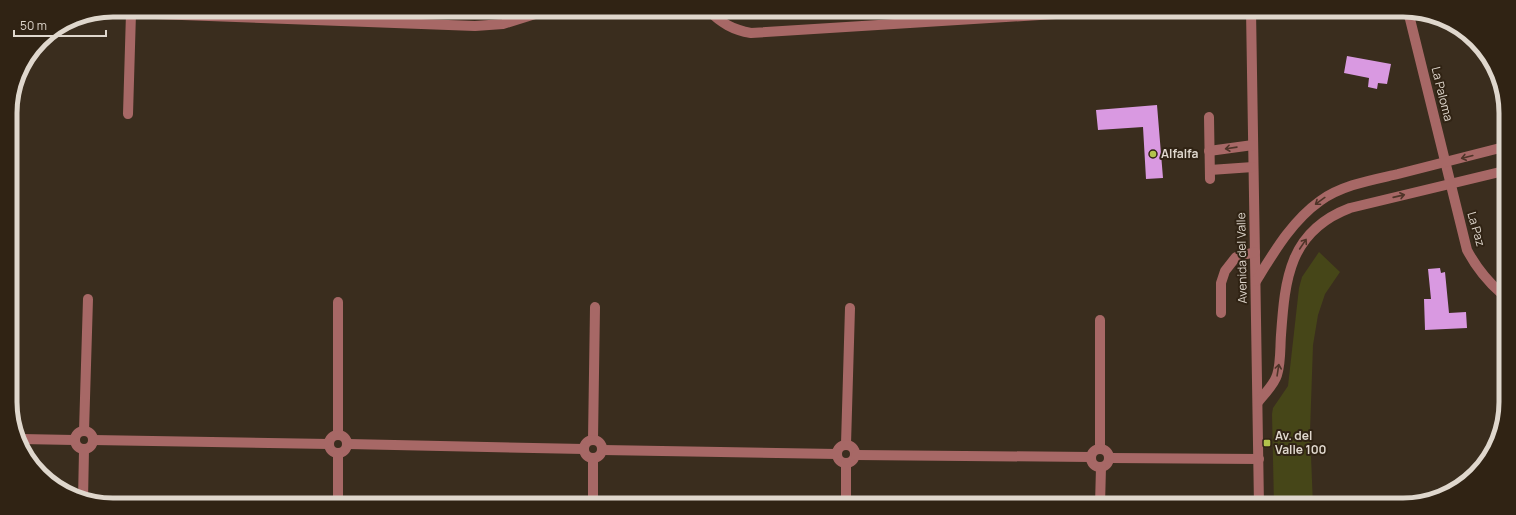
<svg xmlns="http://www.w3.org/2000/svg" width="1516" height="515" font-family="Manrope,sans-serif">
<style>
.green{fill:#464618}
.building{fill:#d999e1}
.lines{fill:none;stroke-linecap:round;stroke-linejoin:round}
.minor{stroke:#a76866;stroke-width:10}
.oneway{stroke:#4e3428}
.poi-dot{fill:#b2c34c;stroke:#302314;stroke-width:1.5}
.labels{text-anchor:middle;stroke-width:4;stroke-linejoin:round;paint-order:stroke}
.street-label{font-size:12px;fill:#dfd7cd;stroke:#302314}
.poi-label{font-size:12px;font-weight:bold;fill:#dfd7cd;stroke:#302314;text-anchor:start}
.rim{fill:none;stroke:#dfd7cd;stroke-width:5}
</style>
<rect width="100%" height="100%" fill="#3a2d1e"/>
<!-- green -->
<polygon class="green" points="1319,252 1340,272 1325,294 1318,315 1313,345 1310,432 1313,505 1274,505 1272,414 1273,408 1288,386 1289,377 1299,288 1302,277"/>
<!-- building -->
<g class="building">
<polygon points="1347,56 1391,64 1387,84 1378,83 1377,89 1368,87 1369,78 1344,73"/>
<polygon points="1157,105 1163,178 1146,179 1143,127 1098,130 1096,110"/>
<polygon points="1440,268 1441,273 1445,272 1449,313 1466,312 1467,328 1425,330 1424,299 1431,299 1428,269"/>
</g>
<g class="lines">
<!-- minor -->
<g class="minor">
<path d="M 708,10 C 721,23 733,30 751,33 L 1072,13 L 1117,14 L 1190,10"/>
<polyline points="1251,10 1259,505"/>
<path d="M 1408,11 L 1467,250 C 1476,267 1487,281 1502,294"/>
<polyline points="101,12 475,26 503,24 548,10"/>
<polyline points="128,114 131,13"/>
<polyline points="1209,117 1210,179"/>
<polyline points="1209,151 1253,145"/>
<polyline points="1210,170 1253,167"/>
<path d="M 1256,281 C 1274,252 1292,221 1320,201 C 1342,185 1372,180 1398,174 C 1433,165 1469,156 1504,147"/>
<polyline points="338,302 338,435"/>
<polyline points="1221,313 1221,283 1225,271 1236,257 1255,252"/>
<polyline points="1100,320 1100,449"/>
<path d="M 1258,402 C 1264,394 1274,385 1277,375 C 1281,363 1280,348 1281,335 C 1285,279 1289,231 1350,208 L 1504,171"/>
<circle cx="84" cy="440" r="9"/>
<polyline points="84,431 88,299"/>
<circle cx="338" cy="444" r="9"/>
<polyline points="21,439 74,440"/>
<polyline points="593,439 595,307"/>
<circle cx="593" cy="449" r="9"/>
<polyline points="93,440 329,444"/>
<polyline points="348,444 584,449"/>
<polyline points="846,444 850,308"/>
<circle cx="846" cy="454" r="9"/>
<circle cx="1100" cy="458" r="9"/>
<polyline points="603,450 837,454"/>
<polyline points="856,455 1091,457"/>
<polyline points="1110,458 1259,459"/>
<polyline points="83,500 84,450"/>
<polyline points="338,505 338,454"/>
<polyline points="593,505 593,458"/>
<polyline points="846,505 846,463"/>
<polyline points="1100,505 1101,467"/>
</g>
</g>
<!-- one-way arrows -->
<defs><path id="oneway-shaft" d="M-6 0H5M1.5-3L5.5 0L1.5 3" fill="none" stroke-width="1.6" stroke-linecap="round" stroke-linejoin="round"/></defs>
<g class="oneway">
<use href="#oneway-shaft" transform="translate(1231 148) rotate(172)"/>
<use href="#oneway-shaft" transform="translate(1467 157) rotate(166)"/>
<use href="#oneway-shaft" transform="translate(1399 196) rotate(-13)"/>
<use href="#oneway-shaft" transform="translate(1320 201) rotate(144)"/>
<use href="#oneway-shaft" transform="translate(1303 244) rotate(-56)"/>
<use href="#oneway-shaft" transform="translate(1278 370) rotate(-81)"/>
</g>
<!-- markers -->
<g class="poi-dot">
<circle cx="1153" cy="154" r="4"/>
<rect x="1263" y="439" width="8" height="8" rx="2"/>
</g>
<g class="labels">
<!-- street labels -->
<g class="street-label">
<text transform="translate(1442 94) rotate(76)" y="4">La Paloma</text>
<text transform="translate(1476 229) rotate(74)" y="4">La Paz</text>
<text transform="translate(1242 258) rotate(-91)" y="4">Avenida del Valle</text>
</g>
<!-- poi labels -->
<g class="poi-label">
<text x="1161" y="158">Alfalfa</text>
<text x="1275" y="440">Av. del<tspan x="1275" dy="14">Valle 100</tspan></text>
</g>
</g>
<!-- crop -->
<path d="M0 0H1516V515H0ZM113 17H1403A96 96 0 0 1 1499 113V402A96 96 0 0 1 1403 498H113A96 96 0 0 1 17 402V113A96 96 0 0 1 113 17Z" fill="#302314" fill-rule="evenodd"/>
<path class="rim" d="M113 17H1403A96 96 0 0 1 1499 113V402A96 96 0 0 1 1403 498H113A96 96 0 0 1 17 402V113A96 96 0 0 1 113 17Z"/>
<!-- scale -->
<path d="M14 30v6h92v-6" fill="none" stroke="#dfd7cd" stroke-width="2"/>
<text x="20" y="30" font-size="12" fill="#dfd7cd" stroke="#302314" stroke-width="3" paint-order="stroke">50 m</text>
</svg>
